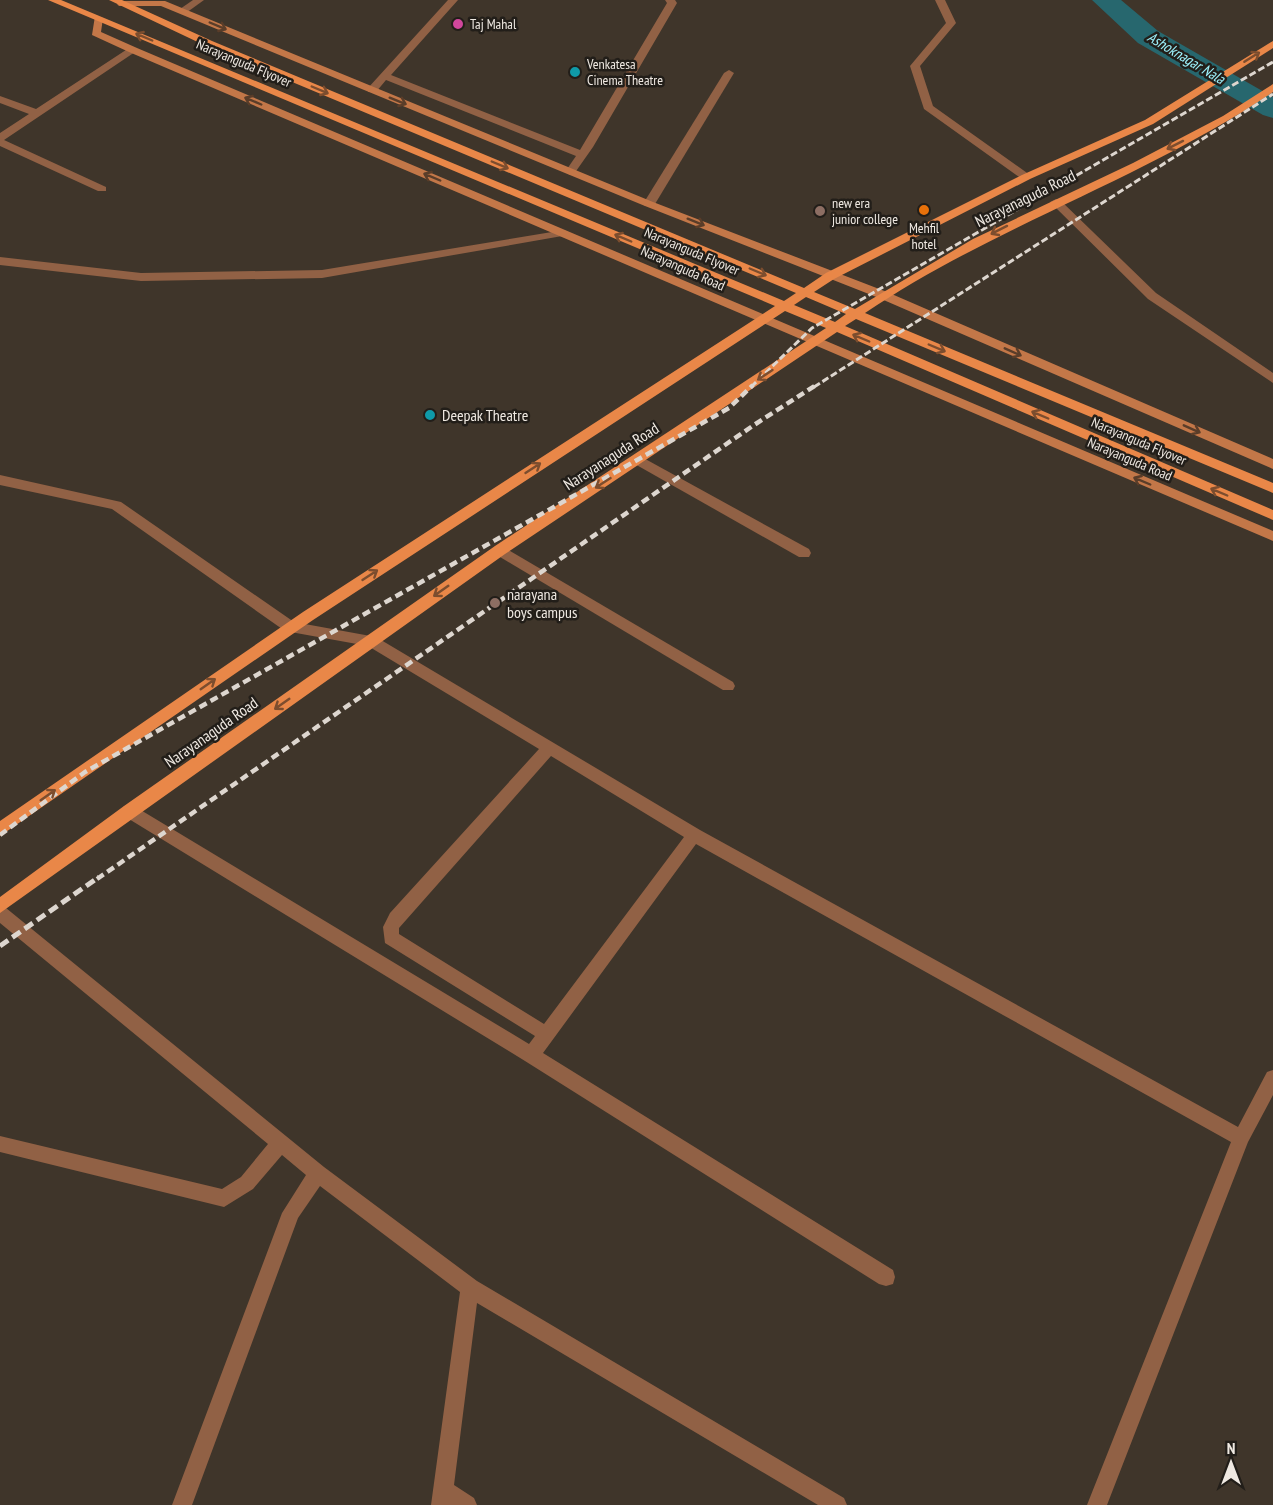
<svg xmlns="http://www.w3.org/2000/svg" width="1273" height="1505" font-family="'PT Sans Narrow',sans-serif">
<style>
.lines{fill:none;stroke-linecap:round;stroke-linejoin:round}
.canal{fill:#27676e;fill-rule:evenodd}
.lane{fill:#916145;fill-rule:evenodd}
.street{fill:#916145;fill-rule:evenodd}
.secondary{fill:#c37748;fill-rule:evenodd}
.primary{fill:#e98748;fill-rule:evenodd}
.rail-far2{stroke:#ddd6cf;stroke-width:3;stroke-dasharray:7 3;stroke-linecap:butt}
.rail-far1{stroke:#ddd6cf;stroke-width:4.5;stroke-dasharray:8 4.5;stroke-linecap:butt}
.rail{stroke:#ddd6cf;stroke-width:5;stroke-dasharray:10 5;stroke-linecap:butt}
.oneway{stroke:#5a3d29}
.oneway2{stroke:#7c4d2e}
.hotel-dot{fill:#d1479c;stroke:#221e19;stroke-width:2}
.culture-dot{fill:#0f9aa8;stroke:#221e19;stroke-width:2}
.food-dot{fill:#e8710a;stroke:#221e19;stroke-width:2}
.education-dot{fill:#8d6e63;stroke:#221e19;stroke-width:2}
.labels{text-anchor:middle;stroke-width:5;stroke-linejoin:round;paint-order:stroke}
.far-poi-label{font-size:14px;fill:#efe9e2;stroke:#221e19;text-anchor:start}
.far-street-label{font-size:14px;fill:#efe9e2;stroke:#221e19}
.far-water-label{font-size:15px;font-style:italic;fill:#9beff9;stroke:#221e19}
.street-label{font-size:16px;fill:#efe9e2;stroke:#221e19}
.poi-label{font-size:16px;fill:#efe9e2;stroke:#221e19;text-anchor:start}
</style>
<rect width="100%" height="100%" fill="#3f352a"/>
<g class="lines">
<!-- canal -->
<polygon class="canal" points="1092,0 1121,0 1158,31 1273,97 1273,118 1263,115 1138,43"/>
<!-- lane -->
<g class="lane">
<polygon points="448,0 458,0 391,75 580,150 667,3 665,0 675,0 677,3 593,147 574,174 570,175 565,172 576,156 386,80 376,92 368,92 368,88"/>
<polygon points="638,455 809,549 811,553 809,557 799,557 633,463 632,460"/>
</g>
<!-- street -->
<g class="street">
<polygon points="193,0 204,0 186,13 180,13 180,9"/>
<polygon points="935,0 945,0 956,23 920,66 933,106 1030,175 1030,179 1022,179 924,109 910,66 946,23"/>
<polygon points="129,48 138,50 4,140 106,187 106,191 98,191 0,146 0,133 29,114 0,103 0,96 36,109"/>
<polygon points="729,70 734,73 655,204 653,206 645,206 643,204 724,73"/>
<polygon points="1056,199 1060,200 1156,293 1273,373 1273,383 1148,299 1052,204 1050,202"/>
<polygon points="564,230 570,233 568,235 322,278 141,281 0,265 0,257 141,273 322,270"/>
<path d="M 0,475 L 121,502 L 294,622 L 376,637 L 700,830 L 1238,1127 L 1267,1072 L 1273,1070 L 1273,1095 L 1248,1142 L 1107,1505 L 1087,1505 L 1231,1142 L 696,844 L 543,1053 L 893,1270 L 895,1277 L 893,1284 L 886,1286 L 879,1284 L 525,1061 L 124,816 L 121,811 L 124,806 L 129,805 L 134,806 L 529,1044 L 535,1036 L 385,943 L 383,927 L 390,913 L 539,749 L 368,646 L 285,631 L 112,509 L 0,485 ZM 551,756 L 684,837 L 544,1024 L 399,934 L 399,928 Z"/>
<polygon points="500,545 733,682 735,686 733,690 723,690 495,554 493,550 495,546"/>
<polygon points="0,906 6,908 324,1167 477,1281 844,1498 847,1505 818,1505 477,1303 454,1485 474,1498 477,1505 431,1505 460,1292 320,1186 298,1218 192,1505 172,1505 282,1213 306,1175 282,1155 253,1189 224,1207 0,1152 0,1136 222,1189 241,1177 268,1144 0,923"/>
</g>
<!-- secondary -->
<g class="secondary">
<polygon points="122,1 165,1 653,202 887,292 1273,459 1273,469 879,298 645,206 161,6 119,6 117,4"/>
<polygon points="95,16 103,18 101,32 137,48 1273,531 1273,541 129,52 92,35"/>
</g>
<!-- primary -->
<path class="primary" d="M 48,0 L 61,0 L 784,301 L 796,293 L 204,45 L 109,0 L 122,0 L 212,41 L 804,288 L 826,273 L 1022,175 L 1145,120 L 1273,41 L 1273,48 L 1153,124 L 1030,179 L 834,279 L 814,292 L 855,309 L 973,239 L 1133,163 L 1223,116 L 1273,84 L 1273,92 C 1144,179 994,226 865,313 L 1273,483 L 1273,493 L 856,319 L 845,326 L 1273,510 L 1273,520 L 837,332 L 505,554 L 0,913 L 0,897 L 124,806 L 495,546 L 826,328 L 785,311 L 313,620 L 0,836 L 0,821 L 303,612 L 775,306 ZM 806,297 L 846,314 L 835,322 L 794,305 Z"/>
<!-- rail-far2 -->
<g class="rail-far2">
<polyline points="751,387 812,328 1273,62"/>
<polyline points="814,387 1273,94"/>
</g>
<!-- rail-far1 -->
<g class="rail-far1">
<polyline points="0,835 85,772 729,408 753,385"/>
<polyline points="97,879 754,425 816,385"/>
</g>
<!-- rail -->
<polyline class="rail" points="0,946 99,877"/>
</g>
<!-- one-way arrows -->
<defs><path id="oneway-shaft" d="M-6 0H5M1.5-3L5.5 0L1.5 3" fill="none" stroke-width="1.6" stroke-linecap="round" stroke-linejoin="round" transform="scale(1.5)"/></defs>
<g class="oneway">
<use href="#oneway-shaft" transform="translate(218 26) rotate(23)"/>
<use href="#oneway-shaft" transform="translate(253 101) rotate(-157)"/>
<use href="#oneway-shaft" transform="translate(398 101) rotate(22)"/>
<use href="#oneway-shaft" transform="translate(432 177) rotate(-157)"/>
<use href="#oneway-shaft" transform="translate(696 222) rotate(22)"/>
<use href="#oneway-shaft" transform="translate(1013 352) rotate(24)"/>
<use href="#oneway-shaft" transform="translate(1192 429) rotate(24)"/>
<use href="#oneway-shaft" transform="translate(1142 481) rotate(-157)"/>
</g>
<g class="oneway2">
<use href="#oneway-shaft" transform="translate(144 37) rotate(-157)"/>
<use href="#oneway-shaft" transform="translate(1252 57) rotate(-32)"/>
<use href="#oneway-shaft" transform="translate(320 90) rotate(23)"/>
<use href="#oneway-shaft" transform="translate(1175 145) rotate(153)"/>
<use href="#oneway-shaft" transform="translate(500 165) rotate(23)"/>
<use href="#oneway-shaft" transform="translate(999 230) rotate(153)"/>
<use href="#oneway-shaft" transform="translate(623 238) rotate(-157)"/>
<use href="#oneway-shaft" transform="translate(758 272) rotate(23)"/>
<use href="#oneway-shaft" transform="translate(861 338) rotate(-157)"/>
<use href="#oneway-shaft" transform="translate(937 348) rotate(23)"/>
<use href="#oneway-shaft" transform="translate(765 375) rotate(146)"/>
<use href="#oneway-shaft" transform="translate(1040 415) rotate(-157)"/>
<use href="#oneway-shaft" transform="translate(533 468) rotate(-33)"/>
<use href="#oneway-shaft" transform="translate(603 483) rotate(147)"/>
<use href="#oneway-shaft" transform="translate(1219 492) rotate(-157)"/>
<use href="#oneway-shaft" transform="translate(370 575) rotate(-33)"/>
<use href="#oneway-shaft" transform="translate(441 591) rotate(145)"/>
<use href="#oneway-shaft" transform="translate(208 684) rotate(-35)"/>
<use href="#oneway-shaft" transform="translate(282 704) rotate(145)"/>
<use href="#oneway-shaft" transform="translate(48 795) rotate(-35)"/>
</g>
<!-- markers -->
<circle class="hotel-dot" cx="458" cy="24" r="6"/>
<g class="culture-dot">
<circle cx="575" cy="72" r="6"/>
<circle cx="430" cy="415" r="6"/>
</g>
<circle class="food-dot" cx="924" cy="210" r="6"/>
<g class="education-dot">
<circle cx="820" cy="211" r="6"/>
<circle cx="495" cy="603" r="6"/>
</g>
<g class="labels">
<!-- far-poi labels -->
<g class="far-poi-label">
<text x="470" y="29">Taj Mahal</text>
<text x="587" y="69">Venkatesa<tspan x="587" dy="16">Cinema Theatre</tspan></text>
<text x="832" y="208">new era<tspan x="832" dy="16">junior college</tspan></text>
<text x="924" y="233" text-anchor="middle">Mehfil<tspan x="924" dy="16">hotel</tspan></text>
</g>
<!-- far-street labels -->
<g class="far-street-label">
<text transform="translate(244 63) rotate(23)" y="5">Narayanguda Flyover</text>
<text transform="translate(692 251) rotate(23)" y="5">Narayanguda Flyover</text>
<text transform="translate(683 268) rotate(24)" y="5">Narayanguda Road</text>
<text transform="translate(1139 441) rotate(23)" y="5">Narayanguda Flyover</text>
<text transform="translate(1130 459) rotate(23)" y="5">Narayanguda Road</text>
</g>
<!-- far-water labels -->
<g class="far-water-label">
<text transform="translate(1186 58) rotate(31)" y="5">Ashoknagar Nala</text>
</g>
<!-- street labels -->
<g class="street-label">
<text transform="translate(1025 198) rotate(-26)" y="6">Narayanaguda Road</text>
<text transform="translate(611 456) rotate(-33)" y="6">Narayanaguda Road</text>
<text transform="translate(211 732) rotate(-35)" y="6">Narayanaguda Road</text>
</g>
<!-- poi labels -->
<g class="poi-label">
<text x="442" y="421">Deepak Theatre</text>
<text x="507" y="600">narayana<tspan x="507" dy="18">boys campus</tspan></text>
</g>
</g>
<!-- north arrow -->
<g transform="translate(1231 1463)" stroke="#221e19" stroke-width="4.5" paint-order="stroke">
<path d="M0-4.5L10 22L0 15L-10 22Z" fill="#efe9e2"/>
<text y="-9" font-size="16" font-weight="bold" text-anchor="middle" fill="#efe9e2">N</text>
</g>
</svg>
